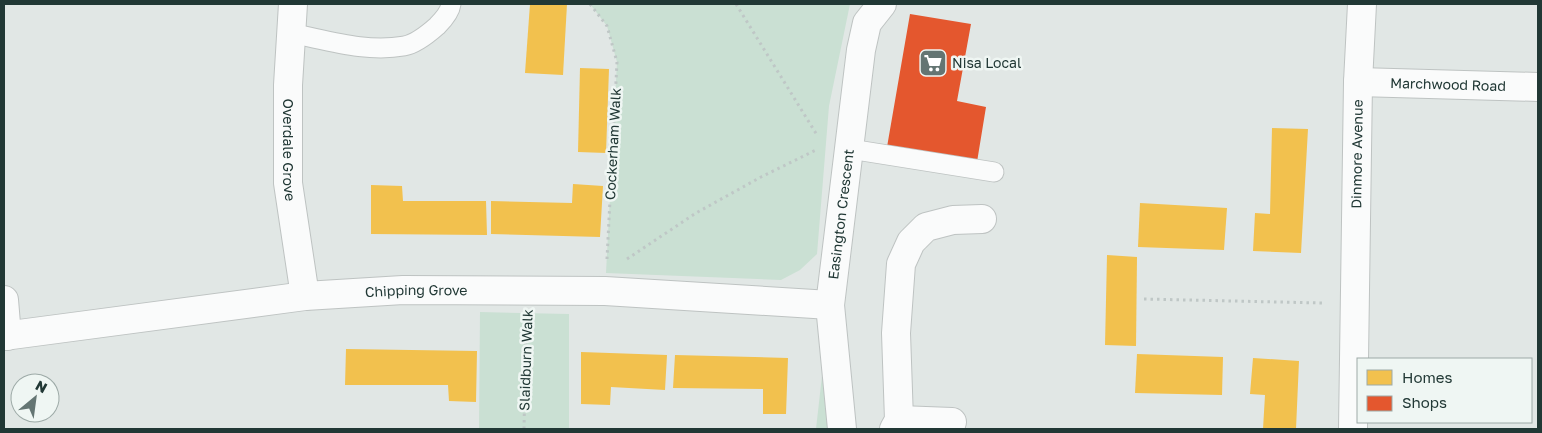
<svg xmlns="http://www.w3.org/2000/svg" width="1542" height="433" font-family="'Golos Text',sans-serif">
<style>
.green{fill:#cae0d3}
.homes{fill:#f2c14e}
.shops{fill:#e4572e}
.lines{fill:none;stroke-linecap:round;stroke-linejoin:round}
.service-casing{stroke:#bec3c2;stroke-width:21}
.minor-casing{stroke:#bec3c2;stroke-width:30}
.path{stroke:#bfc7c6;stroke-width:3;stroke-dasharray:2.5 4;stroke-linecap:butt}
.service{stroke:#fafbfb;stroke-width:19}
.minor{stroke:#fafbfb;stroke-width:28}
.labels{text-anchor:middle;stroke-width:5;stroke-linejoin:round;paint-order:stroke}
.poi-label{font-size:14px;fill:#213835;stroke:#eff6f3;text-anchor:start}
.street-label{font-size:14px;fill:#213835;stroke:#eff6f3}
</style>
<rect width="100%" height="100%" fill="#e1e7e5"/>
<!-- green -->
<g class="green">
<polygon points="590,4 850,4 829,106 817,254 800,270 781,280 606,273 617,62 607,26"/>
<polygon points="830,305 835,429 816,429"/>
<polygon points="480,312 569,314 569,429 479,429"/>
</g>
<!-- homes -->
<g class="homes">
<polygon points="530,4 567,4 563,75 525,73"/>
<polygon points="580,68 609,69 606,153 578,152"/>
<polygon points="1272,128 1308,129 1301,253 1253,251 1255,213 1270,214"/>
<polygon points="573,184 603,186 600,237 491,234 491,201 572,203"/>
<polygon points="371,185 402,186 403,201 486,201 487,235 371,234"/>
<polygon points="1140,203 1227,208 1224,250 1138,247"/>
<polygon points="1107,255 1137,257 1136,346 1105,345"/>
<polygon points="346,349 477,351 476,402 449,401 448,385 345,385"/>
<polygon points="581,352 667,355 665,390 611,387 610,405 581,404"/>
<polygon points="1137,354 1223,357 1222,395 1135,393"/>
<polygon points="675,355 788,358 786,414 763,414 763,389 673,388"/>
<polygon points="1253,358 1299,361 1296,429 1263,429 1265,395 1250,394"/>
</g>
<!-- shops -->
<polygon class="shops" points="910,14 971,24 957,101 986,107 977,162 887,147"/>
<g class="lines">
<!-- service casing -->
<g class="service-casing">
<g id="service">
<path d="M 290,33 C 327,40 366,53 404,46 C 416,44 428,34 437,26 C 443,20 450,12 451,4"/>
<polyline points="850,149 994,172"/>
</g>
</g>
<!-- minor casing -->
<g class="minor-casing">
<g id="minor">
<path id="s1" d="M 293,4 L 288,85 L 288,183 L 305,296"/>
<path id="s2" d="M 1358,82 L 1538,87"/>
<polyline points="4,300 7,336"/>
<path id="s3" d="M 4,336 L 305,296 L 403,290 L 605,291 L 830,305"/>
<polyline points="899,420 952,422"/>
<path id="s4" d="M 842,429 L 830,305 L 861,50 L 867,23 L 882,4"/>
<polyline points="894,429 899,420 896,333 901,264 911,242 926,227 953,220 982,219"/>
<path id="s5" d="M 1353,429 L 1358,82 L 1362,4"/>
</g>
</g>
<!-- path -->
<g class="path">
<polyline points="590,4 607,26 617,62 607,259"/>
<polyline points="736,4 817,135"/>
<polyline points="627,259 696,213 761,177 816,150"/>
<polyline points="1144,299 1322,303"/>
<polyline points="524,429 526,324"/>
</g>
<!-- service -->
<use href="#service" class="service"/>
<!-- minor -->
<use href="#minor" class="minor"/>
</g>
<!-- icons -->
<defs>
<g id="supermarket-square" transform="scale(1.4375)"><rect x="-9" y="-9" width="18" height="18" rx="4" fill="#647573" stroke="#eff6f3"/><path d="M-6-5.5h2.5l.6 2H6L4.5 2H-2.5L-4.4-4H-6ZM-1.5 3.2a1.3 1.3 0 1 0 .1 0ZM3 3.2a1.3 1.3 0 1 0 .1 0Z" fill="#fff"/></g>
</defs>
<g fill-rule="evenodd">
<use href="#supermarket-square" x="933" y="63"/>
</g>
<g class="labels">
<!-- poi labels -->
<g class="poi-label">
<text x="952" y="68">Nisa Local</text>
</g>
<!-- street labels -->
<g class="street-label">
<text dy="5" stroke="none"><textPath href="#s2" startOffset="90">Marchwood Road</textPath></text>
<text transform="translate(613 144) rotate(-87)" y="5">Cockerham Walk</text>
<text dy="5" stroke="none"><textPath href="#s1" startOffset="146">Overdale Grove</textPath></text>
<text dy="5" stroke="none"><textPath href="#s5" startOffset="275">Dinmore Avenue</textPath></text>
<text dy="5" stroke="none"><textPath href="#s4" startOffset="216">Easington Crescent</textPath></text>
<text dy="5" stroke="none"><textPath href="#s3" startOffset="415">Chipping Grove</textPath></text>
<text transform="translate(526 360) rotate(-88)" y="5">Slaidburn Walk</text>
</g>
</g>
<!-- border -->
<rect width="1542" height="433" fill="none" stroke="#213835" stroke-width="10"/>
<!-- legend -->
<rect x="1357" y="358" width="175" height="65" fill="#eff6f3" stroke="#9daaa7"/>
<rect x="1367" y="370" width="25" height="15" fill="#f2c14e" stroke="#9daaa7"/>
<text x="1402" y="383" font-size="15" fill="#213835">Homes</text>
<rect x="1367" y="396" width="25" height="15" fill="#e4572e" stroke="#9daaa7"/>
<text x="1402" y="408" font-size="15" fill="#213835">Shops</text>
<!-- north arrow -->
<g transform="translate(35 398) rotate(29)"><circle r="24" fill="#eff6f3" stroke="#9daaa7"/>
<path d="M0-4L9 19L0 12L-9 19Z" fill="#647573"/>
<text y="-8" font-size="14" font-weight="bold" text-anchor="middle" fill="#213835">N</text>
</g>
</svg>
